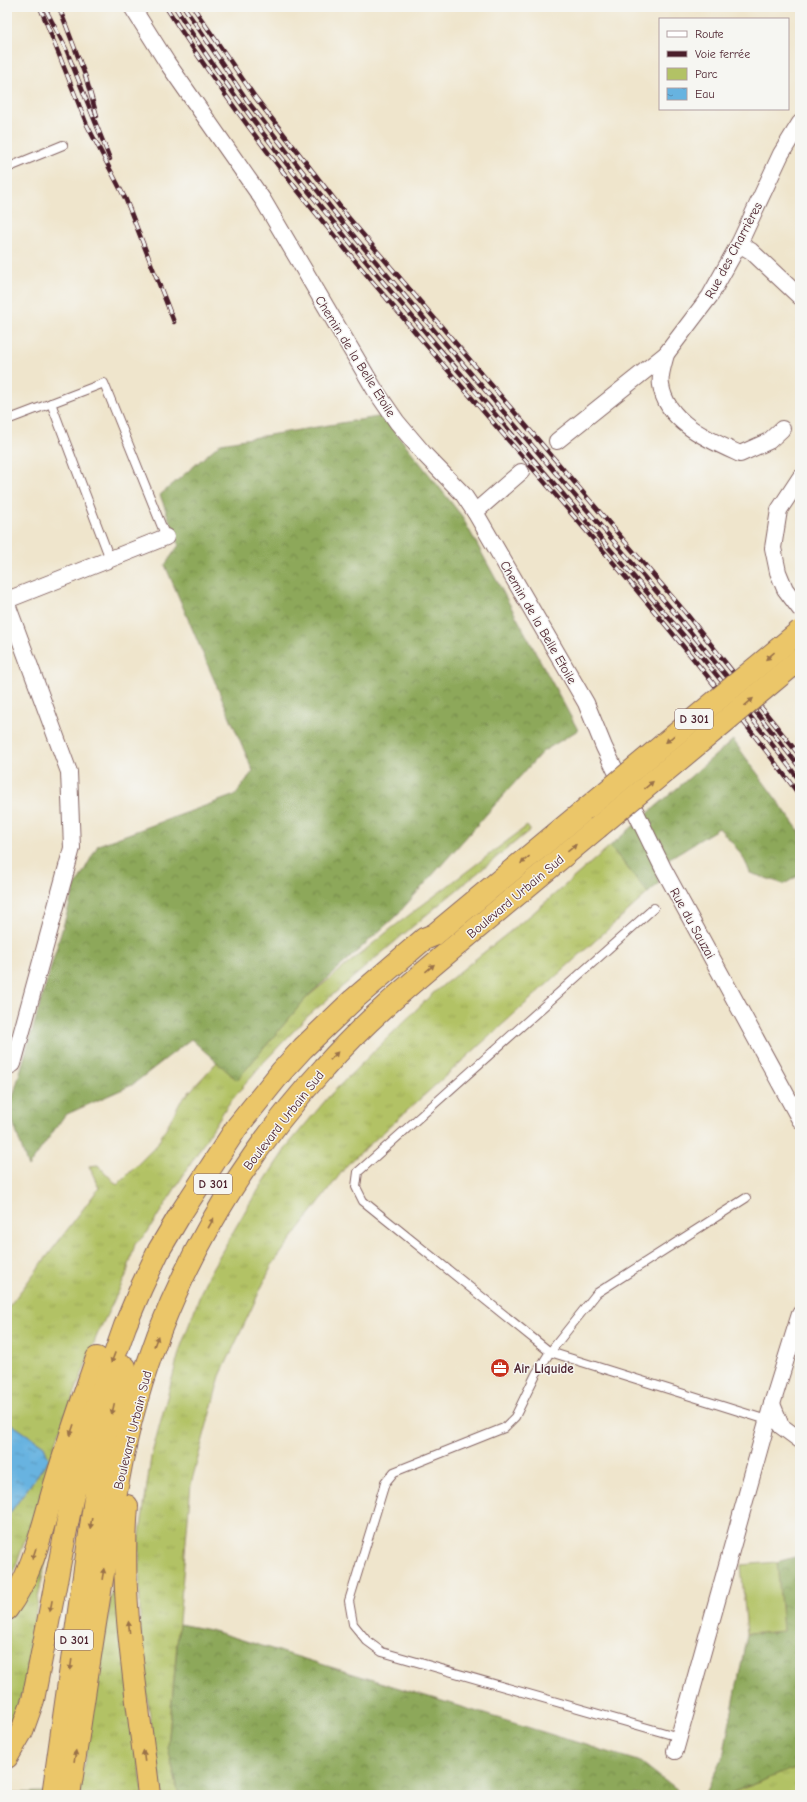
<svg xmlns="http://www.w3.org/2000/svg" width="807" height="1802" font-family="'Comic Neue',sans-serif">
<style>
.grass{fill:url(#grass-tufts);stroke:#7e7048}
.forest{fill:url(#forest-crowns);stroke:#6c6442}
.green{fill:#b2c265;stroke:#7e7048}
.water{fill:url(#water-ripples);stroke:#586986}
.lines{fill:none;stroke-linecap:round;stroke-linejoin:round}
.service-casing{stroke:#846463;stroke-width:10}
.minor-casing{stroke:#846463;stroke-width:18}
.trunk-casing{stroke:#846463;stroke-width:24}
.service{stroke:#fff;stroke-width:8}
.minor{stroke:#fff;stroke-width:16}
.trunk{stroke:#ebc669;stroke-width:22}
.rail-casing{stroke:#4a1f2b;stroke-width:4.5}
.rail{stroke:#f6f6f2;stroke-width:3;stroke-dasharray:9;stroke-linecap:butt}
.trunk-bridge-casing{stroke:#846463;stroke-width:24;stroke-linecap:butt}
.trunk-bridge{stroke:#ebc669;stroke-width:22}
.oneway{fill:#9a724a}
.labels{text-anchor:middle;stroke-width:3;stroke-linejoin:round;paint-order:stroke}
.shield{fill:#f6f6f2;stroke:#7e6067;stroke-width:1}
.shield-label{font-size:12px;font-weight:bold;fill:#4a1f2b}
.street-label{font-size:13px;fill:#4a1f2b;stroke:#f6f6f2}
.poi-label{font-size:13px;font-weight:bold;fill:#4a1f2b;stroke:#f6f6f2;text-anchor:start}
</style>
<defs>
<pattern id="grass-tufts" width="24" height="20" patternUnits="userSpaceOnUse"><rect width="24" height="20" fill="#b2c265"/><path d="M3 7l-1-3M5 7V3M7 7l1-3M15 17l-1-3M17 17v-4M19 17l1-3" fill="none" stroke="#9ba658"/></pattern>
<pattern id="forest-crowns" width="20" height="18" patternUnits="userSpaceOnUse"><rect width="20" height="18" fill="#8da85a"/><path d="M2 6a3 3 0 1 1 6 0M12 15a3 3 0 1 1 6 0" fill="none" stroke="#75884b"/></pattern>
<pattern id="water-ripples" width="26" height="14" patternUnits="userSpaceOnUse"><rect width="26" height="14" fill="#67b3e0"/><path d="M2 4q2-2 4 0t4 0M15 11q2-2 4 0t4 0" fill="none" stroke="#5791b6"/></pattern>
</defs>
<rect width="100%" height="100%" fill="#f6f6f2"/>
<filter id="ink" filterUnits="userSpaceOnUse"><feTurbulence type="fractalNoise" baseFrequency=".025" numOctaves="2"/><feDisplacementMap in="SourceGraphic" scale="8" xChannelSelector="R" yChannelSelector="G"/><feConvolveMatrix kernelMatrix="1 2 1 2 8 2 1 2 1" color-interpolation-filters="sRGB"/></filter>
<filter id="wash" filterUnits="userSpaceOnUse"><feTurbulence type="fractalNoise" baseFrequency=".012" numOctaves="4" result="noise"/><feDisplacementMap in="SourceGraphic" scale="16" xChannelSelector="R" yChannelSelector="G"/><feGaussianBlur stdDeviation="0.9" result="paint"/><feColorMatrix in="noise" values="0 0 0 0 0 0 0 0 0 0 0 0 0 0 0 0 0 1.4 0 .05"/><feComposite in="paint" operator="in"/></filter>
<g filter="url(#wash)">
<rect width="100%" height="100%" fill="#efe5cc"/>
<!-- grass -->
<g class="grass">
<polygon points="527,826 530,830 425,916 308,1016 261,1065 227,1106 147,1233 135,1244 126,1276 97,1335 57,1439 45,1484 12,1577 7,1584 7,1517 49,1459 44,1446 7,1421 7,1309 99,1188 89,1166 98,1165 117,1185 156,1146 181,1101 217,1062 237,1079 306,998 392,928"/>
<polygon points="610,846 648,893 347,1165 272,1265 220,1376 191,1484 168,1747 179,1795 162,1795 147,1697 140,1626 139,1541 151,1457 180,1349 206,1279 248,1206 288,1145 330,1095 432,994 533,913"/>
<polygon points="51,1531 38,1599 25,1685 7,1733 7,1619"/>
<polygon points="114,1578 119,1581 143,1795 79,1795"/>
<polygon points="800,1766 800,1795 726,1795"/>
</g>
<!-- forest -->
<g class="forest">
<polygon points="383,416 461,515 578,730 542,752 397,915 308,996 237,1080 191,1039 132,1085 65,1115 28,1167 9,1110 74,889 98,845 235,795 253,771 165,565 179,545 160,495 221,443"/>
<path d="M 733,740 L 800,832 L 800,875 L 784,884 L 750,873 C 744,855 732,842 719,828 L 655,867 L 659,883 L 648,893 L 610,846 Z"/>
<polygon points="800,1554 800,1766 726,1795 705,1795 723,1757 747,1634 783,1631 777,1562 798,1556"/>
<polygon points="179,1624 210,1630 641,1762 683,1795 179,1795 168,1747"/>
<polygon points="47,1792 47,1795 7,1795 7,1793"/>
</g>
<!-- green -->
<polygon class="green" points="777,1562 783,1631 747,1634 741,1565"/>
<!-- water -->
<polygon class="water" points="7,1421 44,1446 49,1459 7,1517"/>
</g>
<g filter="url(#ink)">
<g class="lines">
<!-- service casing -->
<g class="service-casing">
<g id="service">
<polyline points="7,168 63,145"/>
<polyline points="51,403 110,559"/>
<polyline points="7,420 104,383 166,537"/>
<polyline points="654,908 358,1172 356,1187 363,1201 550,1352 767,1420"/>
<polyline points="679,1737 382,1652 367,1641 353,1624 349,1601 385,1483 394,1472 504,1428 515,1417 536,1374 550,1352 597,1293 746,1198"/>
</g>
</g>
<!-- minor casing -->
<g class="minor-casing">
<g id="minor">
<polyline points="132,7 168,64 263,200 375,390 397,422 425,455 463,494 475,512 586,703 604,747 663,868 800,1120"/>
<polyline points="739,244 751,251 800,297"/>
<path d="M 666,354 C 664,363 659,376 661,385 C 666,422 709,440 740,454 L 769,441 L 782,429"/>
<polyline points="557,441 666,354 710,296 739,244 781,154 800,123"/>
<polyline points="800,478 779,510 773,548 778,572 785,589 800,609"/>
<polyline points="475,512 521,472"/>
<polyline points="7,600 166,537"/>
<polyline points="7,604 69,772 72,848 13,1064 7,1067"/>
<polyline points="800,1314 772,1404 781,1426 800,1440"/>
<polyline points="675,1751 772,1404"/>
</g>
</g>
<!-- trunk casing -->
<g class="trunk-casing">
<g id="trunk">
<path d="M 127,1506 C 119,1602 138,1699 149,1795"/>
<path d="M 7,1609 C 33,1574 42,1528 54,1488 C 67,1444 82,1401 97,1358"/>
<polyline points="7,1757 22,1731 33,1700 72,1499 95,1411 125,1326 141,1288 159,1250 181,1213 237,1127 282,1071 303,1048 353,1000 424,939 434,935 587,808"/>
<polyline points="53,1795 97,1484 115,1400 125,1367"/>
<path d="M 69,1795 C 81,1717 92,1639 105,1561 C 113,1508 121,1454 136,1402 C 171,1278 237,1163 324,1068 C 366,1020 415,980 464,939 C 508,902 553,865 597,828"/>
</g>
</g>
<!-- service -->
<use href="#service" class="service"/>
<!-- minor -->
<use href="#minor" class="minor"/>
<!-- trunk -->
<use href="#trunk" class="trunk"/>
<!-- rail casing -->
<g class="rail-casing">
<g id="rail">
<polyline points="40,7 87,125 126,200 174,322"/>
<polyline points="59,7 85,75 97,116"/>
<path d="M 166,7 C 238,121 323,224 410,326 C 542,481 679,632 800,796"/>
<path d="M 175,7 C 241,112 320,207 399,301 C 467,382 535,462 603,541 C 671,620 738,698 800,781"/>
<polyline points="184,7 249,103 342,222 679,618 761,718 800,768"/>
<polyline points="193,7 255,97 348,217 685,612 800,756"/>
<polyline points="46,10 66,49 110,159"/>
</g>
</g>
<!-- rail -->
<use href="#rail" class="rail"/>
<!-- trunk-bridge casing -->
<g class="trunk-bridge-casing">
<g id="trunk-bridge">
<polyline points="587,808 800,631"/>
<polyline points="597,828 800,659"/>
</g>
</g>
<!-- trunk-bridge -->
<use href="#trunk-bridge" class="trunk-bridge"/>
</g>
<!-- one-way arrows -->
<defs><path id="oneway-solid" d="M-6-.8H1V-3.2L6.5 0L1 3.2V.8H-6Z"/></defs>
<g class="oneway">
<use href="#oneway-solid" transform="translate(770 656) rotate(140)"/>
<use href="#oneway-solid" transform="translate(749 702) rotate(-40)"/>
<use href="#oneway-solid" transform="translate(670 739) rotate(140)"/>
<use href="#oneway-solid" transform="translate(649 785) rotate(-40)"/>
<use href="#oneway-solid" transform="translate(572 848) rotate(-40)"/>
<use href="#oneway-solid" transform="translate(525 860) rotate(140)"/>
<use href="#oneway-solid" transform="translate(430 968) rotate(-40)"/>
<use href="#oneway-solid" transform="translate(334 1056) rotate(-46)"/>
<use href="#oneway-solid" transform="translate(211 1223) rotate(-61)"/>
<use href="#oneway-solid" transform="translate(156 1341) rotate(-70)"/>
<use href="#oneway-solid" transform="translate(113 1358) rotate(111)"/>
<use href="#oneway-solid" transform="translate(113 1409) rotate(103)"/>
<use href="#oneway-solid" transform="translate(72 1430) rotate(109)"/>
<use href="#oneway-solid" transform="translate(91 1523) rotate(99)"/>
<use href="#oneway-solid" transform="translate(34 1554) rotate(109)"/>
<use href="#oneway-solid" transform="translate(103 1574) rotate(-81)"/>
<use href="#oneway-solid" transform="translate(51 1606) rotate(101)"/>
<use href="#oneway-solid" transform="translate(129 1627) rotate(-96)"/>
<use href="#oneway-solid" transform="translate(71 1665) rotate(98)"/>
<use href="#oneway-solid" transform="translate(75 1756) rotate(-81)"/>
<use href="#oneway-solid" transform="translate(144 1756) rotate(-97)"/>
</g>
</g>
<!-- icons -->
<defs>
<g id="office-disc" transform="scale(1)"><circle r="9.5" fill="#c8321e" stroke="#f6f6f2"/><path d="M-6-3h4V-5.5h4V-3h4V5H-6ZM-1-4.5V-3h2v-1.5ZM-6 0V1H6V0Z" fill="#fff"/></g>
</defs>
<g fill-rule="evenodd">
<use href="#office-disc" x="500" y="1368"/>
</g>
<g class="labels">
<!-- shield labels -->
<g class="shield">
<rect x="675" y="709" width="38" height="20" rx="3"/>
<rect x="194" y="1174" width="38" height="20" rx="3"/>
<rect x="55" y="1630" width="38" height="20" rx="3"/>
</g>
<g class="shield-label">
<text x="694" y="723">D 301</text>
<text x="213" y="1188">D 301</text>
<text x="74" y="1644">D 301</text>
</g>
<!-- street labels -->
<g class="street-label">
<text transform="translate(733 250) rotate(-62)" y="5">Rue des Charrières</text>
<text transform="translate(356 356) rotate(58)" y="5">Chemin de la Belle Etoile</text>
<text transform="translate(539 622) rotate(60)" y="5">Chemin de la Belle Etoile</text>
<text transform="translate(515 896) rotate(-40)" y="5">Boulevard Urbain Sud</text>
<text transform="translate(693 923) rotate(61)" y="5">Rue du Sauzai</text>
<text transform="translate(283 1120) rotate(-52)" y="5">Boulevard Urbain Sud</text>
<text transform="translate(132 1430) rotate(-76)" y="5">Boulevard Urbain Sud</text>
</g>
<!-- poi labels -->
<g class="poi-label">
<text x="514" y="1373">Air Liquide</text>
</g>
</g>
<!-- margin -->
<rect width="807" height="1802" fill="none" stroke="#f6f6f2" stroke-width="24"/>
<!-- legend -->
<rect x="659" y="18" width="130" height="92" fill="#f6f6f2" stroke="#b1a0a2"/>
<rect x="667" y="31" width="20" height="6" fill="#ffffff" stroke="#b1a0a2"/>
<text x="695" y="38" font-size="12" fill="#4a1f2b">Route</text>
<rect x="667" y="51" width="20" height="6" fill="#4a1f2b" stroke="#b1a0a2"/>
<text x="695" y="58" font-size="12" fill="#4a1f2b">Voie ferrée</text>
<rect x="667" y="68" width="20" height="12" fill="#b2c265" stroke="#b1a0a2"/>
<text x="695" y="78" font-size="12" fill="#4a1f2b">Parc</text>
<rect x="667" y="88" width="20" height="12" fill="url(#water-ripples)" stroke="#b1a0a2"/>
<text x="695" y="98" font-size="12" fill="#4a1f2b">Eau</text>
</svg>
